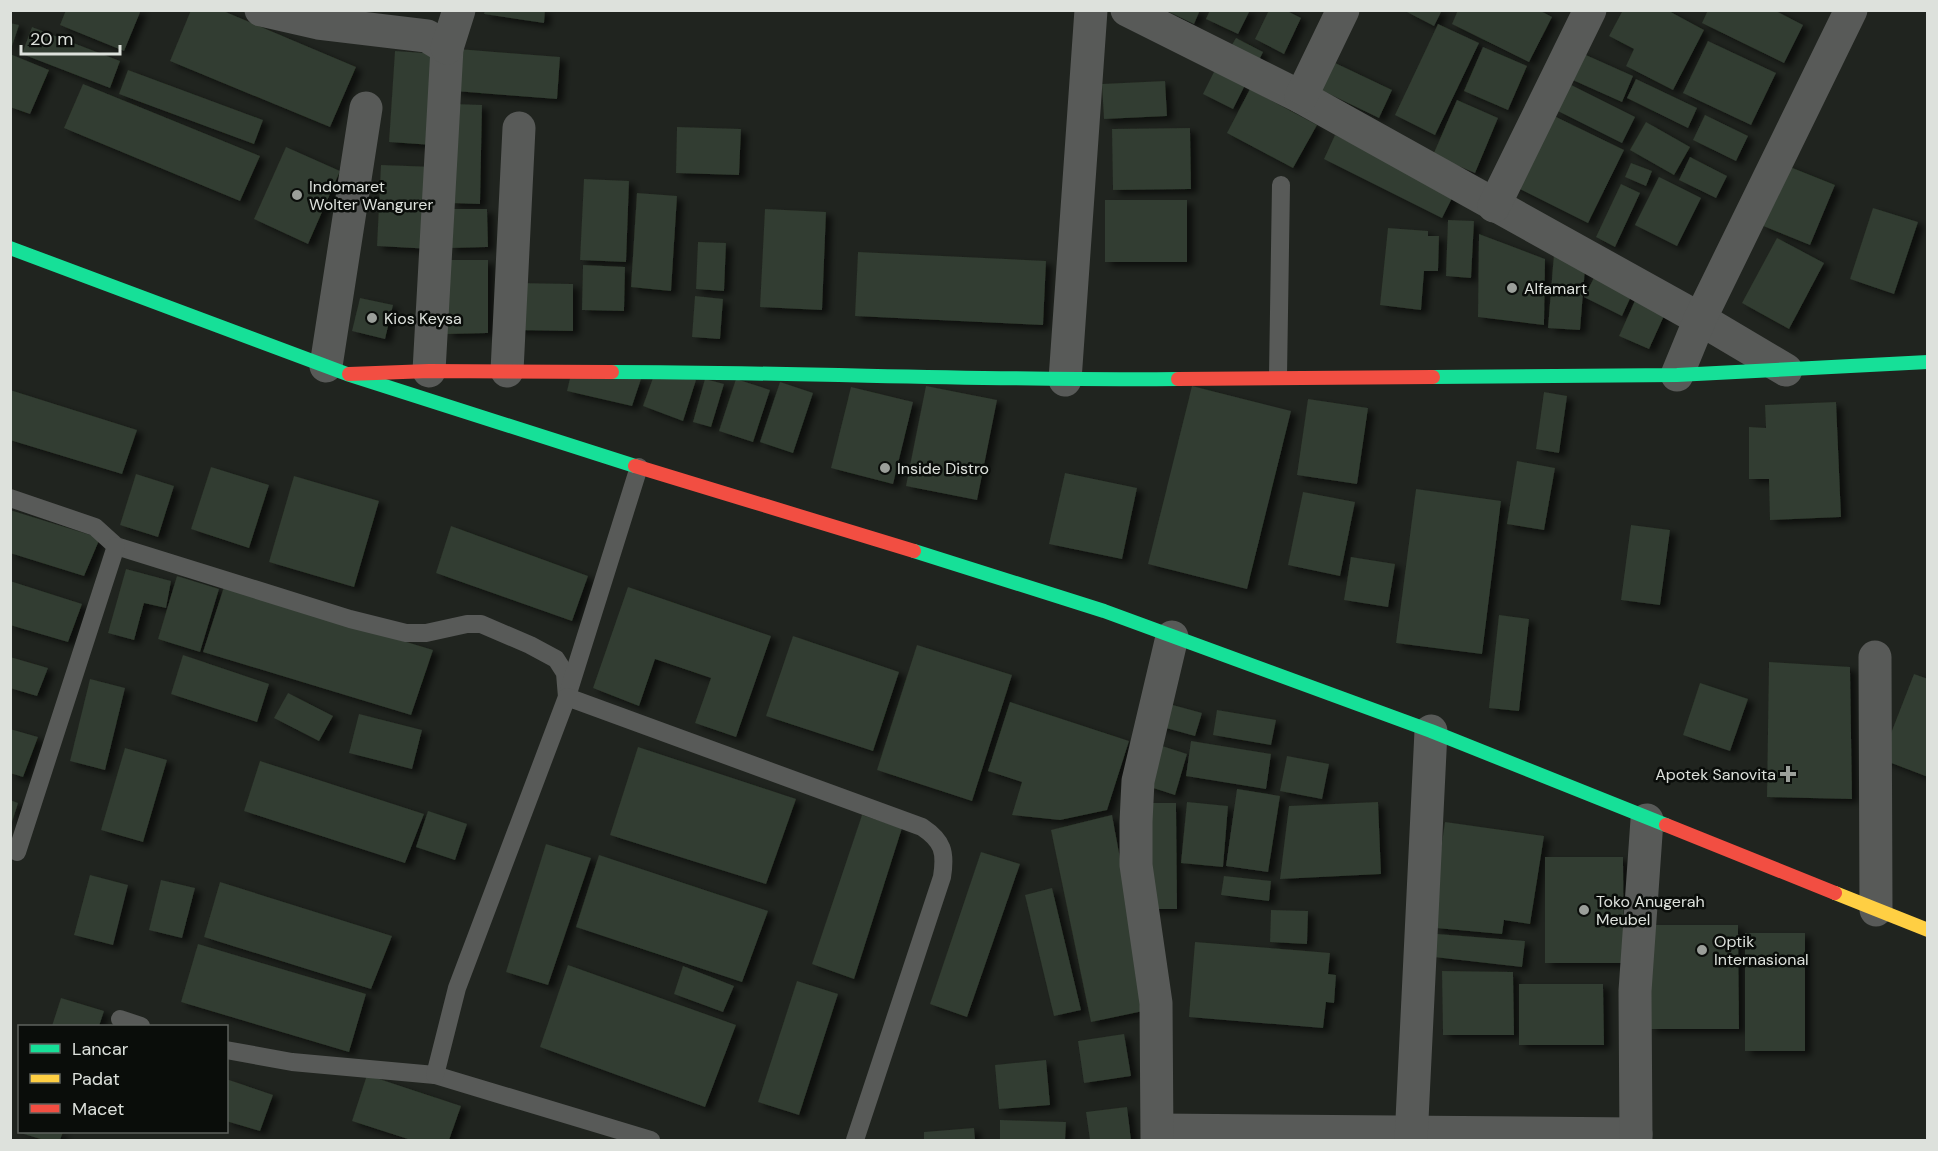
<svg xmlns="http://www.w3.org/2000/svg" width="1938" height="1151" font-family="'DM Sans',sans-serif">
<style>
.building{fill:#313c30;filter:url(#shadow)}
.lines{fill:none;stroke-linecap:round;stroke-linejoin:round}
.lane{stroke:#585a58;stroke-width:18}
.street{stroke:#585a58;stroke-width:33}
.fast{stroke:#16e098;stroke-width:14}
.slow{stroke:#ffcf43;stroke-width:14}
.jam{stroke:#f24e42;stroke-width:14}
.poi-dot{fill:#9b9f9a;stroke:#0a0d0a;stroke-width:2}
.labels{text-anchor:middle;stroke-width:5;stroke-linejoin:round;paint-order:stroke}
.poi-label{font-size:16px;fill:#dde1dc;stroke:#0a0d0a;text-anchor:start}
</style>
<defs>
<filter id="shadow"><feDropShadow dx="6" dy="4" stdDeviation="3" flood-color="#0009"/></filter>
</defs>
<rect width="100%" height="100%" fill="#20241f"/>
<!-- building -->
<g class="building">
<polygon points="66,10 141,10 124,51 60,25"/>
<polygon points="191,10 221,10 356,67 330,127 170,61"/>
<polygon points="485,10 545,10 544,23 484,14"/>
<polygon points="1165,10 1200,10 1194,24"/>
<polygon points="1210,10 1250,10 1238,34 1206,19"/>
<polygon points="1269,10 1285,10 1301,18 1284,54 1255,39"/>
<polygon points="1403,10 1442,10 1434,26"/>
<polygon points="1458,10 1539,10 1552,17 1529,62 1452,24"/>
<polygon points="1623,10 1667,10 1704,30 1673,90 1626,66 1634,49 1609,36"/>
<polygon points="1708,10 1774,10 1803,25 1784,63 1702,23"/>
<polygon points="10,23 19,25 11,49 10,49"/>
<polygon points="1438,24 1479,43 1435,135 1395,115"/>
<polygon points="32,27 120,61 110,88 22,54"/>
<polygon points="1236,38 1263,52 1255,68 1227,53"/>
<polygon points="1708,41 1776,73 1751,125 1683,93"/>
<polygon points="1483,47 1527,66 1508,110 1464,91"/>
<polygon points="458,49 560,57 557,99 455,91"/>
<polygon points="395,51 439,54 433,145 389,142"/>
<polygon points="1577,51 1633,76 1622,102 1566,77"/>
<polygon points="10,54 49,70 30,114 10,107"/>
<polygon points="1331,61 1392,90 1379,118 1317,88"/>
<polygon points="128,70 263,120 254,144 119,94"/>
<polygon points="1215,70 1245,85 1233,109 1203,94"/>
<polygon points="1636,79 1697,108 1688,128 1627,98"/>
<polygon points="1165,81 1167,116 1104,119 1102,84"/>
<polygon points="83,84 260,156 240,201 64,128"/>
<polygon points="1569,84 1635,117 1622,143 1556,110"/>
<polygon points="1250,89 1317,125 1293,168 1227,133"/>
<polygon points="1457,100 1498,118 1475,173 1433,155"/>
<polygon points="454,104 482,105 480,204 451,203"/>
<polygon points="1548,113 1624,150 1588,223 1512,185"/>
<polygon points="1705,115 1748,136 1736,161 1693,140"/>
<polygon points="1646,122 1690,147 1674,175 1630,150"/>
<polygon points="677,127 741,129 739,175 676,173"/>
<polygon points="1190,128 1191,189 1113,190 1112,129"/>
<polygon points="1335,135 1454,194 1442,218 1324,159"/>
<polygon points="286,147 340,171 308,244 254,219"/>
<polygon points="1690,157 1727,176 1716,198 1679,180"/>
<polygon points="1631,163 1652,171 1646,186 1625,177"/>
<polygon points="381,165 436,167 432,249 377,246"/>
<polygon points="1785,165 1835,185 1810,245 1761,225"/>
<polygon points="1659,177 1701,198 1677,246 1635,225"/>
<polygon points="584,179 629,181 626,262 580,260"/>
<polygon points="1621,184 1640,193 1615,247 1596,237"/>
<polygon points="637,193 677,196 671,291 631,287"/>
<rect x="1105" y="200" width="82" height="62"/>
<polygon points="1873,208 1918,222 1894,294 1850,279"/>
<polygon points="450,209 487,209 488,247 450,248"/>
<polygon points="765,209 826,212 822,310 760,307"/>
<polygon points="1448,220 1474,221 1471,278 1446,276"/>
<polygon points="1388,228 1428,231 1428,236 1439,236 1438,271 1424,271 1421,310 1380,305"/>
<polygon points="1479,234 1545,259 1544,325 1478,317"/>
<polygon points="1777,238 1824,263 1789,329 1742,303"/>
<polygon points="698,242 726,243 724,291 696,289"/>
<polygon points="858,252 1046,261 1043,325 855,316"/>
<polygon points="1554,254 1585,268 1580,330 1548,328"/>
<polygon points="447,260 488,260 488,333 447,334"/>
<polygon points="583,265 625,267 624,311 582,310"/>
<polygon points="1596,274 1633,292 1622,316 1584,297"/>
<polygon points="515,283 573,284 573,331 515,330"/>
<polygon points="1638,294 1668,307 1649,349 1619,336"/>
<polygon points="695,296 723,299 720,339 692,337"/>
<polygon points="360,298 393,305 385,339 352,331"/>
<polygon points="571,374 641,379 632,406 567,391"/>
<polygon points="654,375 696,380 683,421 643,406"/>
<polygon points="705,379 724,384 711,427 693,422"/>
<polygon points="736,379 770,390 753,442 719,431"/>
<polygon points="780,382 813,393 793,453 760,442"/>
<polygon points="926,386 997,400 977,500 906,486"/>
<polygon points="1192,386 1291,411 1247,589 1148,564"/>
<polygon points="851,387 913,402 893,484 831,468"/>
<polygon points="10,390 137,430 122,474 10,440"/>
<polygon points="1544,392 1567,396 1559,453 1536,449"/>
<polygon points="1308,399 1368,408 1357,484 1297,475"/>
<polygon points="1836,402 1841,517 1770,520 1769,479 1749,479 1749,427 1766,428 1765,405"/>
<polygon points="1517,461 1555,468 1544,530 1507,524"/>
<polygon points="211,467 269,485 249,548 191,529"/>
<polygon points="1065,473 1137,488 1122,559 1049,544"/>
<polygon points="136,474 174,486 158,537 120,525"/>
<polygon points="294,476 379,501 354,587 269,562"/>
<polygon points="1416,489 1501,501 1482,654 1396,643"/>
<polygon points="1303,492 1355,502 1340,576 1288,565"/>
<polygon points="10,510 100,538 84,576 10,553"/>
<polygon points="1631,525 1670,530 1660,605 1621,600"/>
<polygon points="451,526 588,576 572,621 436,573"/>
<polygon points="1351,557 1395,564 1388,607 1344,600"/>
<polygon points="126,569 171,581 166,608 144,603 134,640 108,633"/>
<polygon points="177,576 219,589 200,652 158,639"/>
<polygon points="10,581 82,604 68,642 10,625"/>
<polygon points="224,587 433,650 411,715 203,652"/>
<polygon points="628,587 771,636 736,737 695,723 711,678 655,659 639,706 593,688"/>
<polygon points="1499,615 1529,619 1519,711 1489,708"/>
<polygon points="793,636 899,672 873,751 766,716"/>
<polygon points="917,645 1012,675 972,801 877,770"/>
<polygon points="183,655 269,684 257,722 171,694"/>
<polygon points="10,657 48,668 37,696 10,688"/>
<polygon points="1769,662 1850,667 1852,799 1767,797"/>
<polygon points="1914,674 1928,679 1928,777 1881,759"/>
<polygon points="90,679 125,688 105,770 70,761"/>
<polygon points="1700,683 1748,699 1730,751 1683,735"/>
<polygon points="288,693 333,716 319,741 274,718"/>
<polygon points="1010,702 1129,741 1107,810 1060,820 1012,815 1022,782 988,771"/>
<polygon points="1162,702 1202,713 1195,736 1155,725"/>
<polygon points="1217,710 1276,720 1271,745 1213,735"/>
<polygon points="359,714 422,730 412,769 349,753"/>
<polygon points="10,729 38,737 23,777 10,773"/>
<polygon points="1191,741 1271,754 1266,789 1186,776"/>
<polygon points="1159,745 1187,754 1175,795 1147,786"/>
<polygon points="638,747 796,799 766,884 610,835"/>
<polygon points="125,748 167,760 143,842 101,830"/>
<polygon points="1287,756 1329,764 1322,799 1280,791"/>
<polygon points="260,761 424,814 405,863 244,811"/>
<polygon points="1237,789 1280,796 1268,872 1226,866"/>
<polygon points="10,800 18,803 11,825 10,825"/>
<polygon points="1187,802 1228,806 1223,867 1181,863"/>
<polygon points="1378,802 1381,874 1280,879 1289,806"/>
<polygon points="1146,803 1176,803 1177,909 1146,909"/>
<polygon points="428,811 467,824 455,860 416,847"/>
<polygon points="862,815 902,828 854,979 812,964"/>
<polygon points="1112,815 1148,1010 1091,1022 1051,830"/>
<polygon points="1445,822 1544,836 1530,924 1504,920 1502,934 1436,928 1432,911"/>
<polygon points="546,844 591,858 548,985 506,972"/>
<polygon points="981,852 1020,864 967,1017 930,1004"/>
<polygon points="599,855 768,911 742,982 576,927"/>
<polygon points="1545,857 1623,857 1624,963 1545,963"/>
<polygon points="90,875 128,885 113,945 74,935"/>
<polygon points="1224,876 1271,881 1269,901 1221,895"/>
<polygon points="161,880 195,888 182,938 149,930"/>
<polygon points="220,882 392,936 371,989 204,937"/>
<polygon points="1052,888 1081,1010 1054,1016 1025,895"/>
<polygon points="1271,910 1308,911 1307,944 1270,942"/>
<polygon points="1649,925 1738,925 1739,1029 1650,1029"/>
<rect x="1745" y="933" width="60" height="118"/>
<polygon points="1437,934 1525,941 1522,967 1434,957"/>
<polygon points="1195,942 1330,953 1328,974 1336,975 1334,1003 1326,1002 1323,1028 1189,1017"/>
<polygon points="198,944 366,994 349,1052 181,1002"/>
<polygon points="568,965 736,1025 705,1107 540,1047"/>
<polygon points="683,966 734,986 723,1012 674,994"/>
<polygon points="1442,971 1513,972 1514,1035 1443,1035"/>
<polygon points="797,981 838,994 799,1115 758,1102"/>
<polygon points="1519,984 1603,984 1604,1045 1519,1045"/>
<polygon points="61,998 104,1011 99,1026 52,1026"/>
<polygon points="1124,1034 1131,1076 1084,1083 1078,1041"/>
<polygon points="1046,1060 1050,1105 999,1109 995,1065"/>
<polygon points="367,1075 461,1106 449,1140 411,1140 352,1121"/>
<polygon points="226,1079 273,1095 260,1131 226,1121"/>
<polygon points="1127,1107 1131,1140 1090,1140 1086,1112"/>
<polygon points="1000,1120 1066,1122 1065,1140 1000,1140"/>
<polygon points="974,1128 975,1140 924,1140 924,1132"/>
<polygon points="17,1132 63,1132 60,1140 44,1140"/>
</g>
<g class="lines">
<!-- lane -->
<g class="lane">
<polyline points="1278,376 1281,185"/>
<polyline points="10,498 95,527 116,546 350,619 406,633 426,633 467,624 481,624 530,645 556,659 565,673 567,697"/>
<polyline points="569,690 639,467"/>
<polyline points="17,852 116,546"/>
<polyline points="120,1019 141,1026"/>
<polyline points="226,1050 292,1062 435,1075 651,1140"/>
<path d="M 435,1075 L 457,988 L 567,697 L 922,827 C 943,841 946,852 942,877 L 855,1140"/>
</g>
<!-- street -->
<g class="street">
<polyline points="261,10 318,23 427,36 447,48 429,371"/>
<polyline points="1127,10 1301,97 1700,319 1786,370"/>
<polyline points="447,48 459,10"/>
<polyline points="1301,97 1343,10"/>
<polyline points="1494,206 1590,10"/>
<polyline points="326,366 366,108"/>
<polyline points="507,371 519,128"/>
<polyline points="1677,375 1700,319 1851,10"/>
<polyline points="1065,380 1091,10"/>
<polyline points="1875,657 1876,910"/>
<polyline points="1158,1130 1636,1134"/>
<polyline points="1157,1140 1156,1003 1136,865 1136,822 1138,781 1172,637"/>
<polyline points="1411,1140 1431,731"/>
<polyline points="1636,1140 1635,991 1647,820"/>
</g>
<!-- fast -->
<g class="fast">
<polyline points="10,248 347,374 635,466"/>
<path d="M 612,372 C 801,372 989,381 1178,379"/>
<polyline points="1433,377 1677,375 1928,362"/>
<polyline points="914,551 1104,611 1431,731 1666,825"/>
</g>
<!-- slow -->
<polyline class="slow" points="1835,893 1928,930"/>
<!-- jam -->
<g class="jam">
<polyline points="349,374 429,371 612,372"/>
<polyline points="1178,379 1433,377"/>
<polyline points="635,466 914,551"/>
<polyline points="1666,825 1835,893"/>
</g>
</g>
<!-- markers -->
<g class="poi-dot">
<circle cx="297" cy="195" r="6"/>
<circle cx="1512" cy="288" r="6"/>
<circle cx="372" cy="318" r="6"/>
<circle cx="885" cy="468" r="6"/>
<path d="M1785 765h6v6h6v6h-6v6h-6v-6h-6v-6h6z"/>
<circle cx="1584" cy="910" r="6"/>
<circle cx="1702" cy="950" r="6"/>
</g>
<g class="labels">
<!-- poi labels -->
<g class="poi-label">
<text x="309" y="192">Indomaret<tspan x="309" dy="18">Wolter Wangurer</tspan></text>
<text x="1524" y="294">Alfamart</text>
<text x="384" y="324">Kios Keysa</text>
<text x="897" y="474">Inside Distro</text>
<text x="1776" y="780" text-anchor="end">Apotek Sanovita</text>
<text x="1596" y="907">Toko Anugerah<tspan x="1596" dy="18">Meubel</tspan></text>
<text x="1714" y="947">Optik<tspan x="1714" dy="18">Internasional</tspan></text>
</g>
</g>
<!-- border -->
<rect width="1938" height="1151" fill="none" stroke="#dde1dc" stroke-width="24"/>
<!-- legend -->
<rect x="18" y="1025" width="210" height="108" fill="#0a0d0a" stroke="#5e625e" stroke-width="1.5"/>
<rect x="30" y="1044" width="30" height="9" fill="#16e098" stroke="#5e625e" stroke-width="1.5"/>
<text x="72" y="1055" font-size="18" fill="#dde1dc">Lancar</text>
<rect x="30" y="1074" width="30" height="9" fill="#ffcf43" stroke="#5e625e" stroke-width="1.5"/>
<text x="72" y="1085" font-size="18" fill="#dde1dc">Padat</text>
<rect x="30" y="1104" width="30" height="9" fill="#f24e42" stroke="#5e625e" stroke-width="1.5"/>
<text x="72" y="1115" font-size="18" fill="#dde1dc">Macet</text>
<!-- scale -->
<path d="M21 45v9h99v-9" fill="none" stroke="#dde1dc" stroke-width="3"/>
<text x="30" y="45" font-size="18" fill="#dde1dc" stroke="#0a0d0a" stroke-width="4.5" paint-order="stroke">20 m</text>
</svg>
